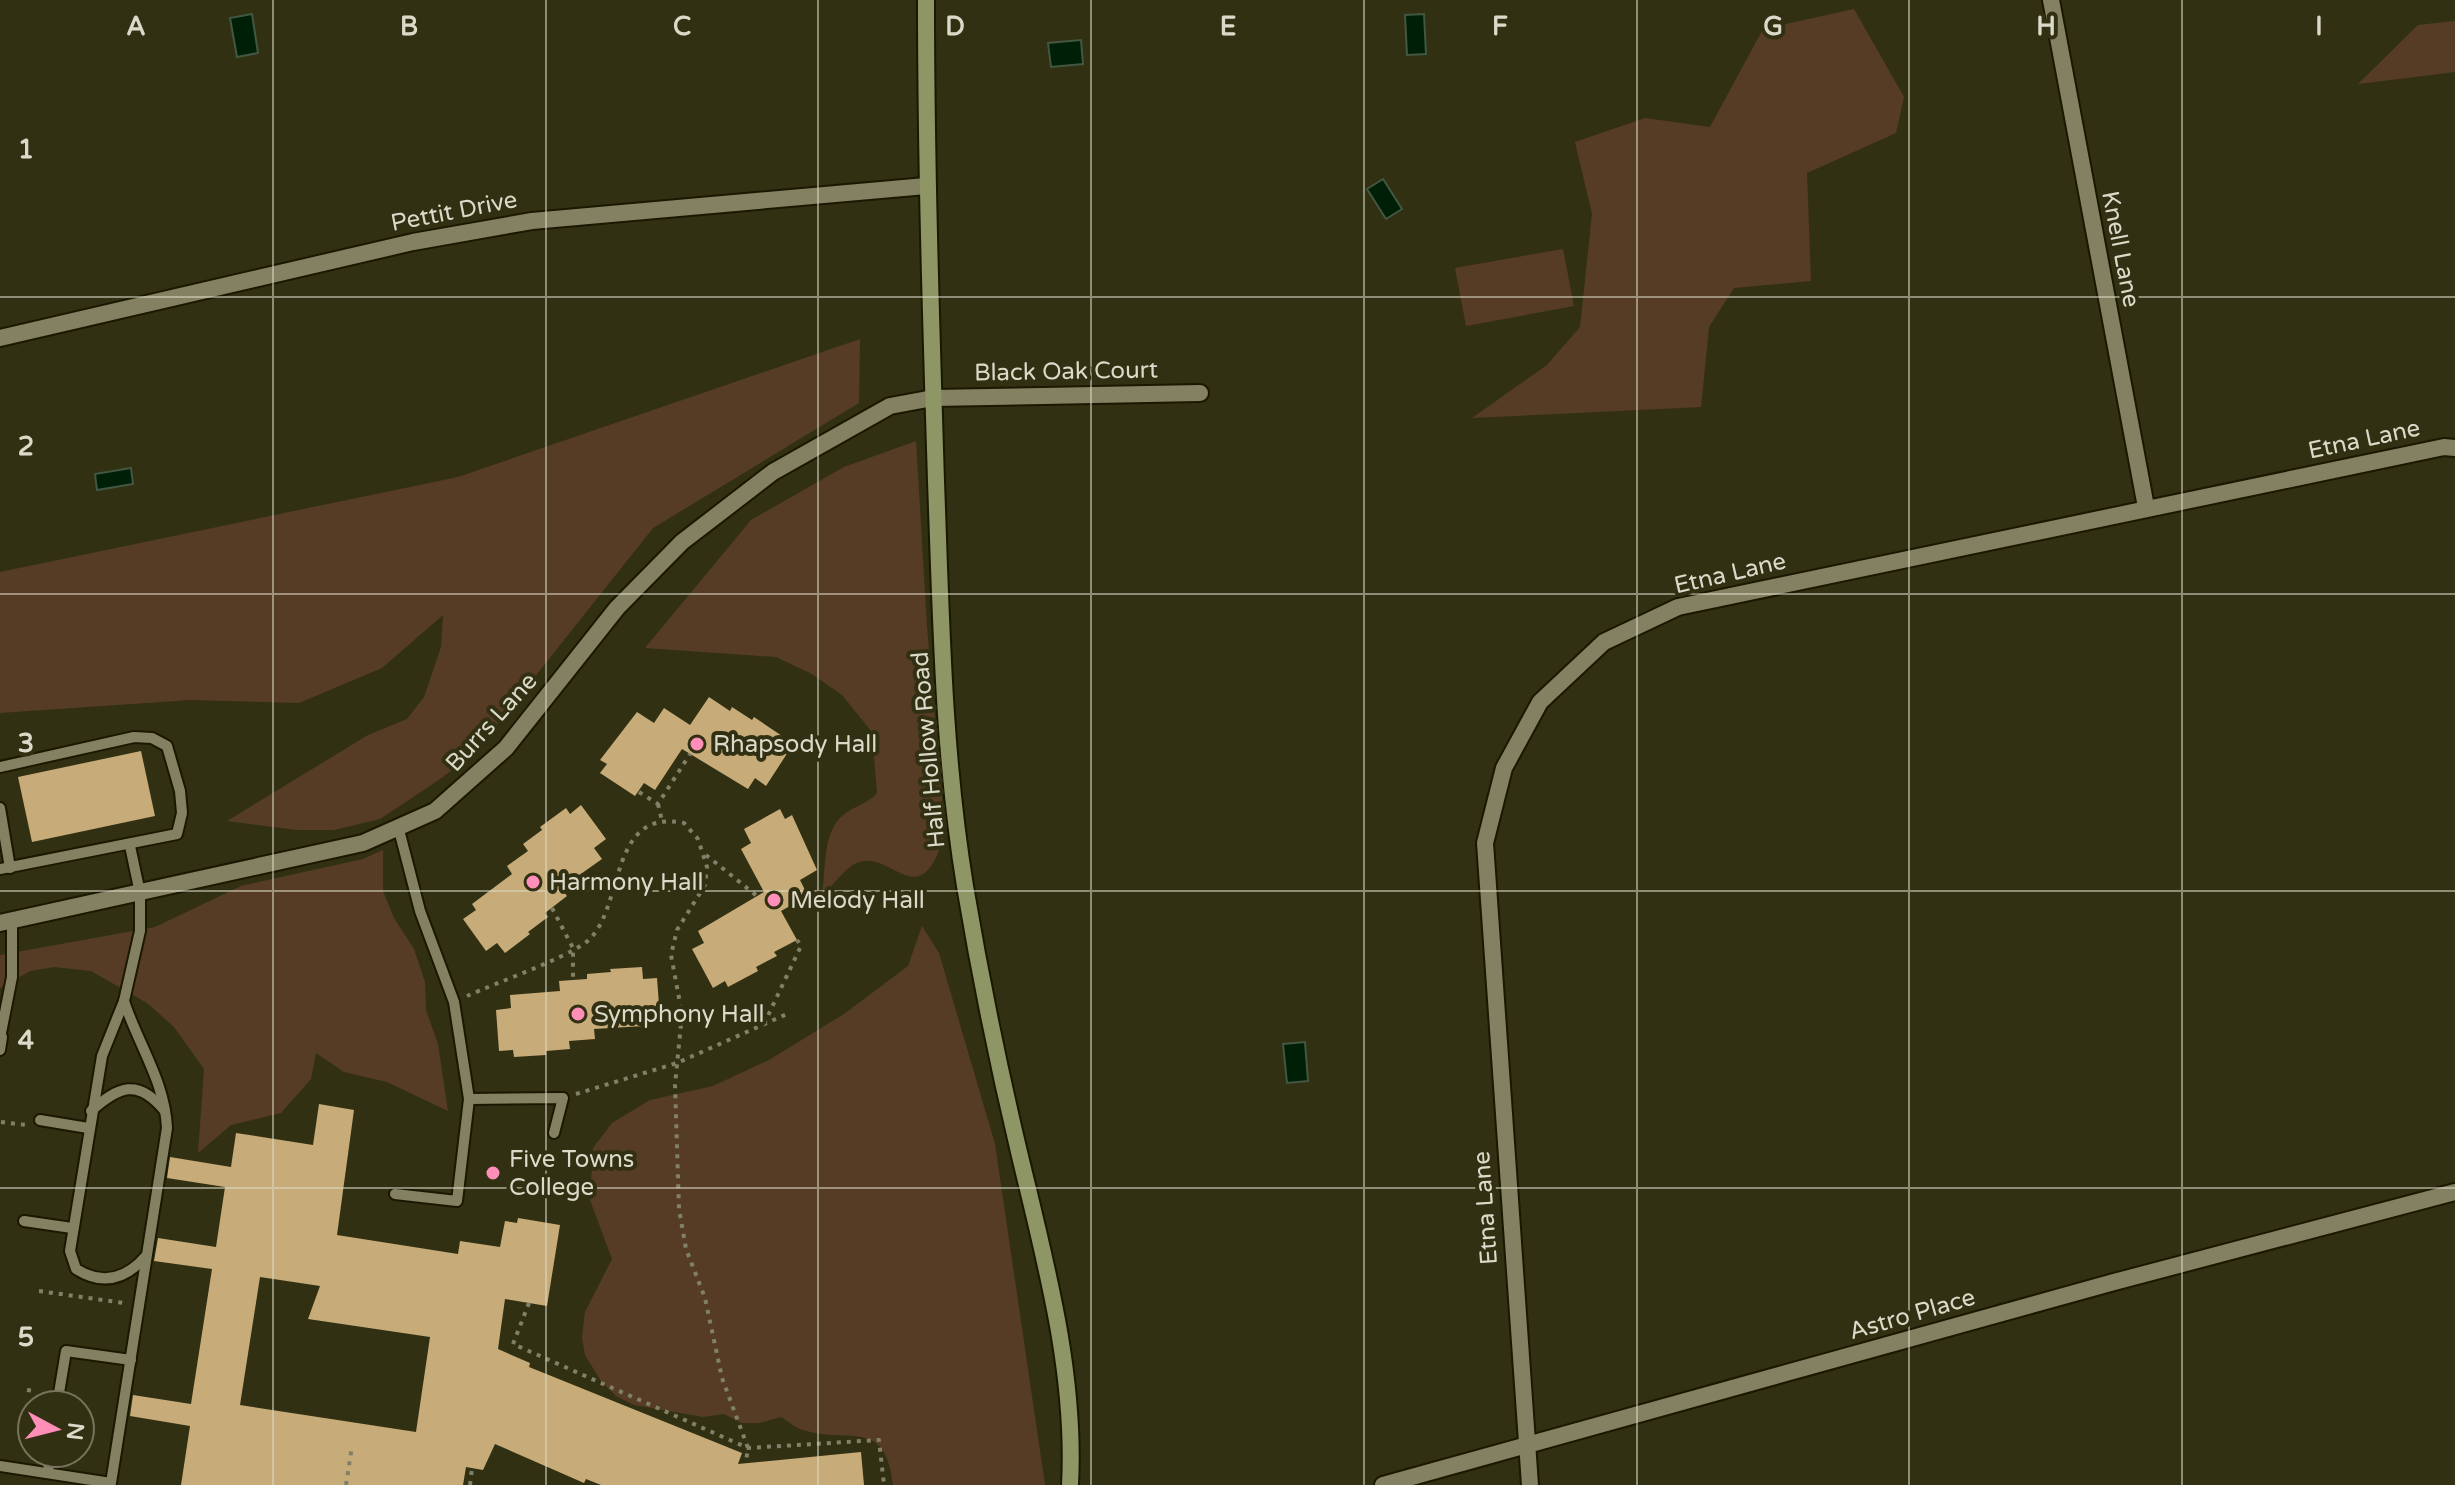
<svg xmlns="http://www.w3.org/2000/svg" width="2455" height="1485" font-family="'Varela Round',sans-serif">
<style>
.green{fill:#573c25}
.water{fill:#001f07;stroke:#425741;stroke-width:2}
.building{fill:#c7ac79;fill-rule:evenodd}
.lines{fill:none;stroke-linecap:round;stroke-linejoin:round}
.service-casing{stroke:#1a1800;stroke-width:14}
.minor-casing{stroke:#1a1800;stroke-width:20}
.tertiary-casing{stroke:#1a1800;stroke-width:20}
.secondary-casing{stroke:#1a1800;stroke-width:20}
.path{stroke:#818068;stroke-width:4;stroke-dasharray:4 6;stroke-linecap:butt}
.service{stroke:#838161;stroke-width:10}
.minor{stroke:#838161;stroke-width:16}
.tertiary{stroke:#838161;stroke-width:16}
.secondary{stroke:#8d9664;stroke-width:16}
.grid{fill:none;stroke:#dbdac9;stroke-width:2;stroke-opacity:0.55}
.poi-dot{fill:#ff8eb9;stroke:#323013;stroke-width:3}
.labels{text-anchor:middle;stroke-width:8;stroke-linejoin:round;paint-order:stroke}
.street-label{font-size:24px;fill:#dbdac9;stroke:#323013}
.poi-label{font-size:24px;fill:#dbdac9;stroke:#323013;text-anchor:start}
.grid-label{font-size:26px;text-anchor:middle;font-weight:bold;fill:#dbdac9;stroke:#323013;stroke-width:8;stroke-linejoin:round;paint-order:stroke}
</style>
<rect width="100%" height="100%" fill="#323013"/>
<!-- green -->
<g class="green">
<polygon points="1854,9 1904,97 1896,133 1807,173 1811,281 1734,288 1709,327 1701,407 1472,418 1547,365 1580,327 1592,214 1575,142 1645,118 1710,127 1763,29"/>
<polygon points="2455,21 2455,72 2358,84 2418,25"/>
<polygon points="1563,249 1574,306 1466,326 1455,268"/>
<polygon points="860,339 859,403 653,528 471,757 427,788 380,819 334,830 298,830 227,821 368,735 407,719 424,697 441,647 443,615 382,668 299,703 190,700 0,713 0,572 458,477"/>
<path d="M 916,441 L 927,627 L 945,833 C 920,918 894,851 859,862 C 846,866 832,887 822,896 C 826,872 822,835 841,817 C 852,806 867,805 877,793 L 872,732 L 842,695 L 812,674 L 776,657 L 645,648 L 751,520 L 844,467 Z"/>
<polygon points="383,850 383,891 394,918 414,949 425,982 426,1010 438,1044 448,1111 387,1082 344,1072 316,1053 311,1079 281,1113 231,1125 198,1153 204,1069 174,1027 147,1003 91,971 54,967 30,971 0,988 0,955 155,927 241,886 363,859"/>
<path d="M 922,926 L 939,953 L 995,1144 L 1045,1485 L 893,1485 C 885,1416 851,1445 803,1430 C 795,1428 788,1421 781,1417 L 759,1423 L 742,1423 L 724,1414 L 703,1417 L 634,1405 L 616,1396 L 601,1381 L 585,1355 L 582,1337 L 585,1312 L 612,1259 L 590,1200 L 593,1148 L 612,1123 L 650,1100 L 713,1086 L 769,1060 L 844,1014 L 908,966 Z"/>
</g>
<!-- water -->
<g class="water">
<polygon points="252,14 258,53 237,57 230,18"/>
<polygon points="1424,14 1426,54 1407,55 1405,15"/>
<polygon points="1081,40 1083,64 1051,67 1048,43"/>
<polygon points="1383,179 1402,209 1386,219 1367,189"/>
<polygon points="131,468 133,484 97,490 95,474"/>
<polygon points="1305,1042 1308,1081 1287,1083 1283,1044"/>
</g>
<!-- building -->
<g class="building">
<polygon points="709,697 730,711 732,707 752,720 754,717 782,736 779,741 790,749 766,786 755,778 748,789 682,749 655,790 644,783 635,796 600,773 607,764 600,760 637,712 654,723 664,708 690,725"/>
<polygon points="141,751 155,816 32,842 18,777"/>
<polygon points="581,805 606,839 594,848 602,859 561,888 567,896 545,913 548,917 528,932 530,934 505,953 497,943 486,951 463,919 476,910 472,904 512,874 507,866 528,851 523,844 542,830 540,827 566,808 570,814"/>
<polygon points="780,809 785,819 792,815 817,870 800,880 808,896 781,911 797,940 774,952 777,956 756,967 758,971 728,987 725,981 713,988 692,949 704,943 698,931 764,892 741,849 751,843 744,829"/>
<polygon points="642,967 643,979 657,978 660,1018 643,1019 644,1026 594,1029 595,1039 569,1041 570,1049 546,1051 546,1055 514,1057 513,1050 499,1051 496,1010 511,1008 510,995 560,991 559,981 587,979 587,974 611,972 610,969"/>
<path d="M 319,1104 L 354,1110 L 337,1235 L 458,1254 L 460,1241 L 500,1247 L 505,1221 L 517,1223 L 518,1218 L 560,1225 L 547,1306 L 505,1299 L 498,1349 L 530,1363 L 529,1367 L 742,1453 L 738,1464 L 861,1452 L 864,1485 L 601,1485 L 586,1479 L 584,1483 L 495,1444 L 483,1470 L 466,1467 L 463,1485 L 181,1485 L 190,1426 L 130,1416 L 133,1395 L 191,1404 L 212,1269 L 154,1261 L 158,1238 L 216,1247 L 225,1187 L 167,1178 L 170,1157 L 231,1167 L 236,1133 L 313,1145 ZM 260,1277 L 320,1286 L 308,1319 L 430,1337 L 416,1432 L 240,1405 Z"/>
</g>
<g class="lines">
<!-- service casing -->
<g class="service-casing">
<g id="service">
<polyline points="0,767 134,737 152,738 167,746 180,791 182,813 177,834 0,869"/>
<polyline points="0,808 10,868"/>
<path d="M 130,846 L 140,893 L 140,931 L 124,1001 L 102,1056 L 70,1251 L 76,1269 C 103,1286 126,1279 146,1256"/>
<polyline points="0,1038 12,977 12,921"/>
<polyline points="0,1050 2,1037"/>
<polyline points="469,1099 563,1098 554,1133"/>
<path d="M 91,1111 C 119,1086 138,1078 165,1111"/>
<polyline points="40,1120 88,1128"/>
<polyline points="395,1194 457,1201 469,1099 454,1002 420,911 399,830"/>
<polyline points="24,1221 72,1228"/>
<polyline points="57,1405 66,1351 131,1360"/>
<path d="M 0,1466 L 111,1483 L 167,1128 C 165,1082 138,1044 124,1001"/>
<polyline points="48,1473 50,1453"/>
</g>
</g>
<!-- minor casing -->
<g class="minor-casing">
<g id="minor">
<polyline points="2051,0 2146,507"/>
<polyline points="0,338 413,242 532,221 926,186"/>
<polyline points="933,398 1200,393"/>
<polyline points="1383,1485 2114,1282 2455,1192"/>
<polyline points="1530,1485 1485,843 1504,768 1540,702 1604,642 1678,607 2444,447 2455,448"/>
</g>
</g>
<!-- tertiary casing -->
<g class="tertiary-casing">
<polyline id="tertiary" points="0,923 363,843 435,811 506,748 617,608 682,542 773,472 890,406 933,398"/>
</g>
<!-- secondary casing -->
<g class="secondary-casing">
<path id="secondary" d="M 926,0 C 926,161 931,321 936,481 C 941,617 943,752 965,886 C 980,975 998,1064 1019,1152 C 1045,1261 1076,1372 1070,1485"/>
</g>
<!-- path -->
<g class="path">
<polyline points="639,792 658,804 690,754"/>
<polyline points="658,804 662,821"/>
<polyline points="706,855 757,896"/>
<polyline points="552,908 573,948 573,980"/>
<path d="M 467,996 C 498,982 559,961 585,943 C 626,913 606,807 684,823 L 698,839 L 707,867 L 705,885 L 677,930 L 671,955 L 682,1014 L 675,1085 L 679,1209 L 686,1249 L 705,1298 L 722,1378 L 748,1448 L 746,1461"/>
<polyline points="764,1024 801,946 797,940"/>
<polyline points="576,1094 677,1063 787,1014"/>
<polyline points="1,1122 26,1125"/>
<polyline points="39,1291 124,1303"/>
<polyline points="529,1303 513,1344 748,1448 879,1440 884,1485"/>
<polyline points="27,1390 35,1391"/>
<polyline points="346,1485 352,1446"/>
<polyline points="470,1485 472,1468"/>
</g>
<!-- service -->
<use href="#service" class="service"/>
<!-- minor -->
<use href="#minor" class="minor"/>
<!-- tertiary -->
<use href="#tertiary" class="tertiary"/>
<!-- secondary -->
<use href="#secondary" class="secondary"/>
</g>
<!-- grid -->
<path class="grid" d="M 273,0 L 273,1485M 546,0 L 546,1485M 818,0 L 818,1485M 1091,0 L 1091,1485M 1364,0 L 1364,1485M 1637,0 L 1637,1485M 1909,0 L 1909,1485M 2182,0 L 2182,1485M 0,297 L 2455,297M 0,594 L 2455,594M 0,891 L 2455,891M 0,1188 L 2455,1188"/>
<!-- markers -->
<g class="poi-dot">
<circle cx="697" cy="744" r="8"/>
<circle cx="533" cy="882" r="8"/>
<circle cx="774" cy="900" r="8"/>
<circle cx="578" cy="1014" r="8"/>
<circle cx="493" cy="1173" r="8"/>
</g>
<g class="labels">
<!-- street labels -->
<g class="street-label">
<text transform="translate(454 211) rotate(-11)" y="8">Pettit Drive</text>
<text transform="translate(2121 249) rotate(79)" y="8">Knell Lane</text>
<text transform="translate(1066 371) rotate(-1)" y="8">Black Oak Court</text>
<text transform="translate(2364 439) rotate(-12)" y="8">Etna Lane</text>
<text transform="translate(1730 573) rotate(-13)" y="8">Etna Lane</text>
<text transform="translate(491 722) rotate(-48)" y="8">Burrs Lane</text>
<text transform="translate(928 750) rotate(-95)" y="8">Half Hollow Road</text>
<text transform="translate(1485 1208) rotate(-94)" y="8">Etna Lane</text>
<text transform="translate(1912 1314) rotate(-16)" y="8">Astro Place</text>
</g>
<!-- poi labels -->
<g class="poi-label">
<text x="713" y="752">Rhapsody Hall</text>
<text x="549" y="890">Harmony Hall</text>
<text x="790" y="908">Melody Hall</text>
<text x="594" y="1022">Symphony Hall</text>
<text x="509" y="1167">Five Towns<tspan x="509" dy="28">College</tspan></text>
</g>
</g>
<g class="grid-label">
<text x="136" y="35">A</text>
<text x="409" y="35">B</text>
<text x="682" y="35">C</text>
<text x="955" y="35">D</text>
<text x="1228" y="35">E</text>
<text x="1500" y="35">F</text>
<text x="1773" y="35">G</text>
<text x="2046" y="35">H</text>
<text x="2319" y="35">I</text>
<text x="26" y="158">1</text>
<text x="26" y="455">2</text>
<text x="26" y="752">3</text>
<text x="26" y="1049">4</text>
<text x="26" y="1346">5</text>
</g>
<!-- north arrow -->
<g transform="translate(56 1429) rotate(97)"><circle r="38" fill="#323013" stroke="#76745c" stroke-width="2"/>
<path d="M0-6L14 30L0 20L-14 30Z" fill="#ff8eb9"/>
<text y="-12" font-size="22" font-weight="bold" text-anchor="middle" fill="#dbdac9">N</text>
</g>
</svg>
